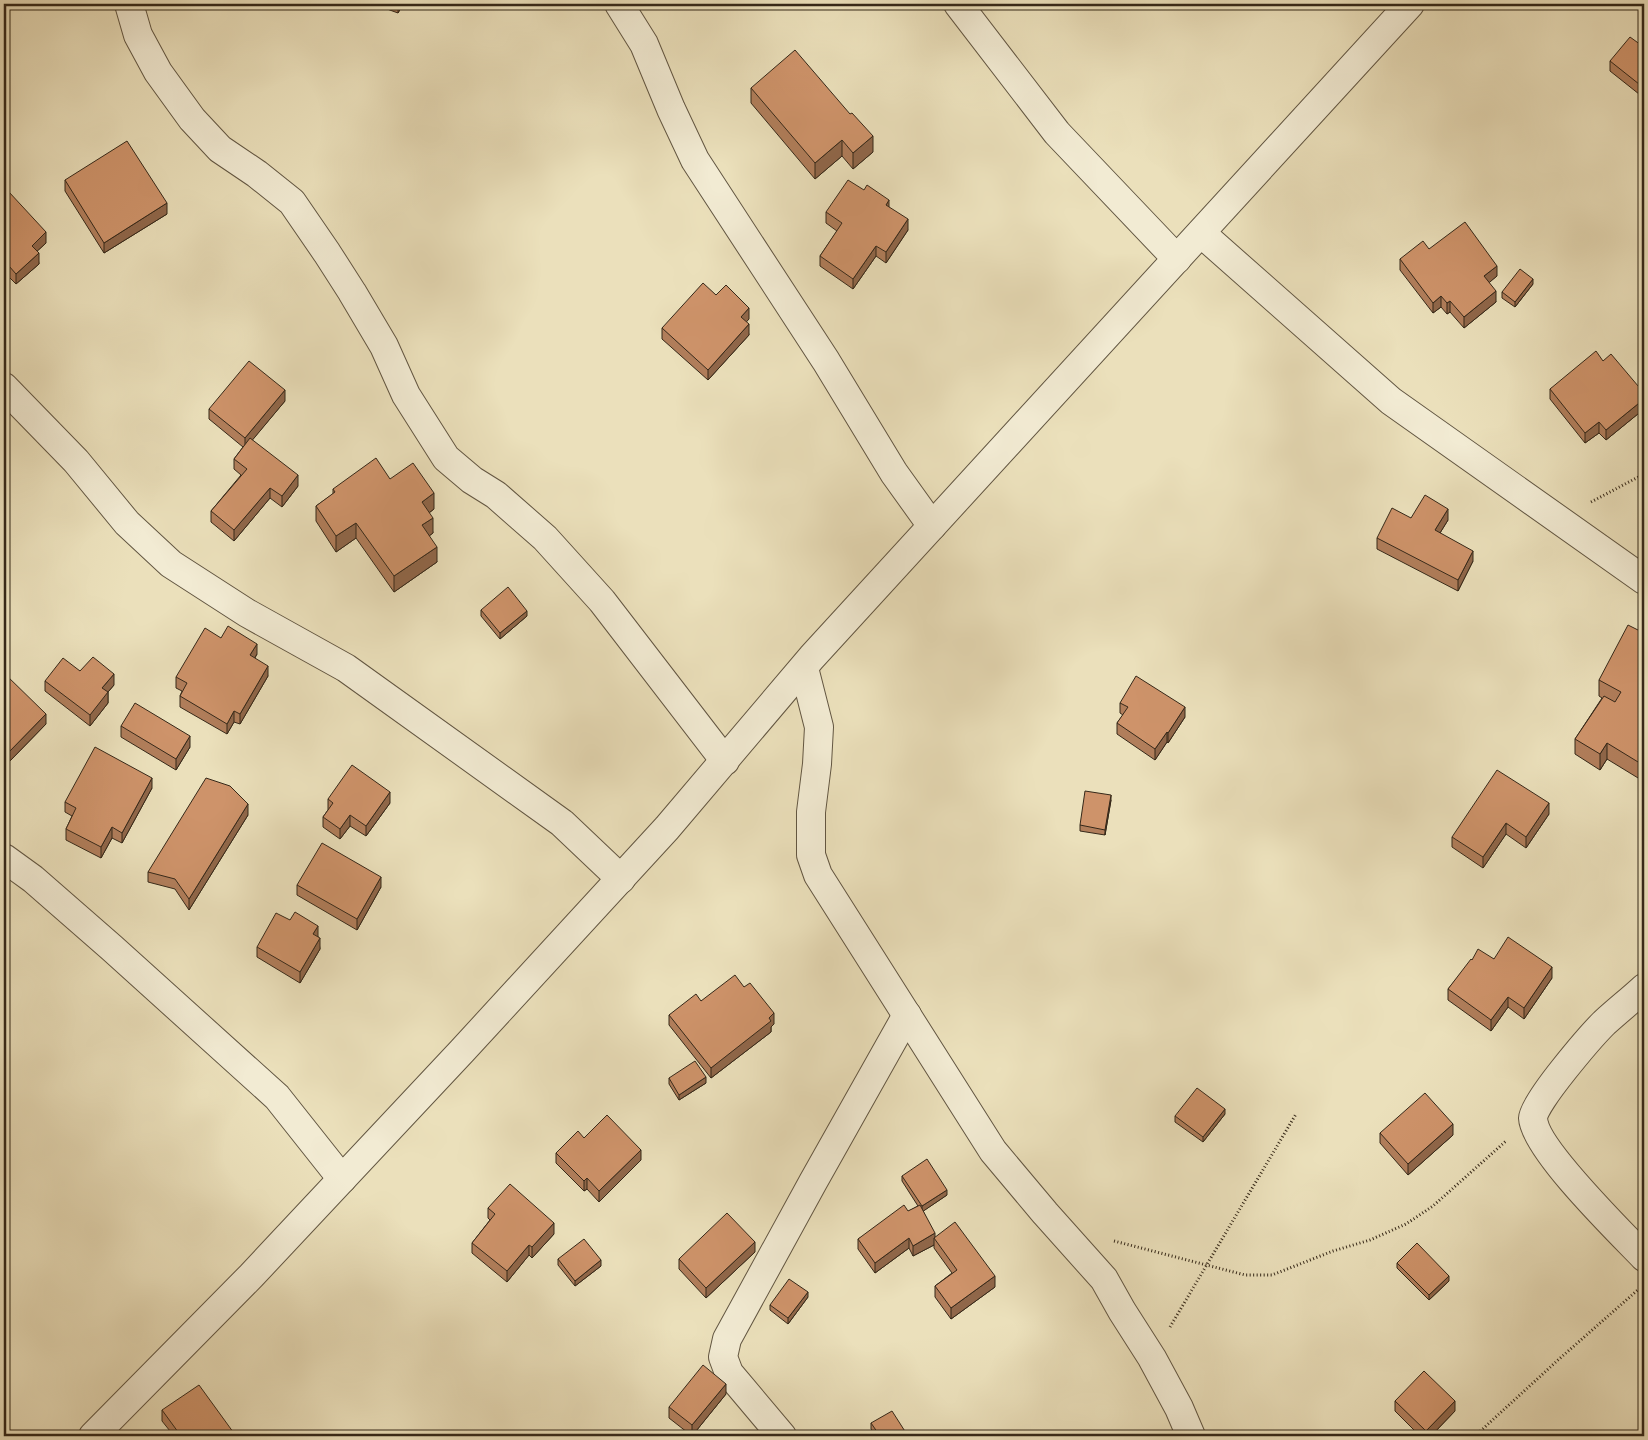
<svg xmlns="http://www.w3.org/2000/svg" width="1648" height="1440" font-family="'Sorts Mill Goudy',serif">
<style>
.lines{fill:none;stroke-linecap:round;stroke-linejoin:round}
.minor-casing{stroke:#625642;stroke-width:30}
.path{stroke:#352819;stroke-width:3;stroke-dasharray:1 2.5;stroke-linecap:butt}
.minor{stroke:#f2ebd3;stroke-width:28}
.wall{fill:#b17e5b;stroke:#352819}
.shaded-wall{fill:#90674a;stroke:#352819}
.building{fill:#ce936a;stroke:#352819}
</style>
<rect width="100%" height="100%" fill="#ebe0bb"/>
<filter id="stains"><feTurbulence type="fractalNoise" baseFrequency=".004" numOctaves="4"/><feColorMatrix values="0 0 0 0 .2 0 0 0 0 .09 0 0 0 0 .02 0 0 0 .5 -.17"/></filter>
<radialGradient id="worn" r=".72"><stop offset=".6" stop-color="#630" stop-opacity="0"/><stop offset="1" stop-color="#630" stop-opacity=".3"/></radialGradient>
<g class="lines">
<!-- minor casing -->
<g class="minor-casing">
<g id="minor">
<polyline points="129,4 138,35 158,72 192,119 220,149 257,174 292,202 327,253 352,292 384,346 406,395 446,458 472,480 496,495 545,538 602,601 725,761"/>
<polyline points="619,4 644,44 671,109 695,160 826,361 894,473 932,526"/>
<polyline points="958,4 1057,133 1177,259"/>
<polyline points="1201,233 1391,401 1644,580"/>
<polyline points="4,387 76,461 127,523 171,564 247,613 346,668 562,823 621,879"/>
<polyline points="804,668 819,727 817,764 811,812 811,855 818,875 993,1151 1045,1213 1104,1279 1122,1311 1152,1358 1179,1408 1191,1436"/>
<polyline points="4,858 33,879 112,948 277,1097 342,1179"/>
<path d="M 1644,988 C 1631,1000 1617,1011 1604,1023 C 1591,1036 1533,1103 1533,1118 C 1534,1148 1620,1232 1644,1257"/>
<polyline points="93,1436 251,1276 462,1051 667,828 812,657 1410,4"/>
<polyline points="782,1436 729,1373 723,1357 727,1339 813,1182 907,1015"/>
</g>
</g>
<!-- path -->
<g class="path">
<polyline points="1591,502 1644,474"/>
<polyline points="1114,1241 1245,1275 1272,1275 1333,1251 1370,1240 1406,1224 1433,1206 1506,1141"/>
<polyline points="1170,1327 1296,1114"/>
<polyline points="1475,1436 1558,1360 1640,1288"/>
</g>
<!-- minor -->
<use href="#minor" class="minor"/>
</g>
<!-- wall -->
<g class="wall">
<polygon points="387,4 403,4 398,13 387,9"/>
<polygon points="1644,41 1644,98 1610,71 1610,61 1641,45"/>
<polygon points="751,88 873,152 853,169 842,156 815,179 751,103"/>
<polygon points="65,180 167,214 104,253 65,191"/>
<polygon points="4,197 46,243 37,251 39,264 16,284 9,277"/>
<polygon points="889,207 908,230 886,263 876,256 853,289 820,266 820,256 837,231 826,223 826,212"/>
<polygon points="1429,249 1497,276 1489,282 1496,302 1464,328 1450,312 1447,314 1441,307 1433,313 1400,270 1400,259"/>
<polygon points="1533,284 1515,307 1502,298 1502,292"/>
<polygon points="716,295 749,319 746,322 749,335 708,380 662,339 662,328"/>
<polygon points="1603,361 1644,393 1644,409 1606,440 1599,433 1585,443 1550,399 1550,389"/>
<polygon points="285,401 252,440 298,486 282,507 270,498 234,541 211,522 211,511 241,475 234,469 234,459 243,447 209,419 209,409"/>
<polygon points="390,479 434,509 429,513 433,533 429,536 437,562 394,592 356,538 336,552 316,521 316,506 333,494 333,489"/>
<polygon points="1411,518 1448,520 1440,533 1473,561 1458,591 1377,549 1377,538"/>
<polygon points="481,610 527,616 500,639 481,616"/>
<polygon points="1644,633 1643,781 1607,759 1600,770 1575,754 1575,739 1602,698 1599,696 1599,680"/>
<polygon points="221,638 257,654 255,658 268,676 240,724 234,722 227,734 180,707 180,696 182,691 176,688 176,677"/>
<polygon points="80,671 114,685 108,692 108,703 90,726 45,691 45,681"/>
<polygon points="4,676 46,724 7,764 4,761"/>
<polygon points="1120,703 1185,717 1168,743 1167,742 1155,760 1117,734 1117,723 1123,715 1120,713"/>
<polygon points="121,726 190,747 176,770 121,737"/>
<polygon points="152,788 122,843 112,838 101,858 66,840 66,829 72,816 65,812 65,802"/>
<polygon points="328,799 390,803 366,836 350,826 340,839 323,827 323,817 328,810"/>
<polygon points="1111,800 1105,835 1080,831 1080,825"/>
<polygon points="1549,814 1526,848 1506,834 1483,868 1452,847 1452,837"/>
<polygon points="248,815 189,910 175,889 148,882 148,872"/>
<polygon points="297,885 381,887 357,930 297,895"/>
<polygon points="290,920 318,936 320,949 300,983 257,957 257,947"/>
<polygon points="1494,959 1552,978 1524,1019 1508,1007 1491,1031 1448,1000 1448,989 1472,960"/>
<polygon points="744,987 774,1024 771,1027 771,1032 711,1078 669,1025 669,1015 701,1001"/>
<polygon points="1644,1034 1644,1054 1640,1050 1640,1039"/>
<polygon points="669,1078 706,1083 679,1100 669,1084"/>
<polygon points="1225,1114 1203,1142 1175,1122 1175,1116"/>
<polygon points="1380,1133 1453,1135 1408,1175 1380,1143"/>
<polygon points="584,1138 641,1160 599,1202 587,1189 584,1191 556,1163 556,1153"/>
<polygon points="902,1176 947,1195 923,1211 935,1237 995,1287 951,1319 935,1297 935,1286 952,1273 934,1248 934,1245 913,1256 909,1248 875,1273 858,1249 858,1239 918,1206 902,1181"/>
<polygon points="488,1208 554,1234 532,1258 529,1255 507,1282 472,1253 472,1243 490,1220 488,1218"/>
<polygon points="755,1252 706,1298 679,1269 679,1259"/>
<polygon points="558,1259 601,1266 575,1286 558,1265"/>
<polygon points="1397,1263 1449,1281 1429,1300 1397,1268"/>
<polygon points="808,1297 788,1324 770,1310 770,1305"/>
<polygon points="726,1394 692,1436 669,1418 669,1407"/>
<polygon points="1395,1401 1455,1411 1431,1436 1420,1436 1395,1411"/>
<polygon points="162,1410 236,1436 174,1436 162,1421"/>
<polygon points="871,1423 908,1436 876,1436 871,1429"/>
</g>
<!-- shaded-wall -->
<g class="shaded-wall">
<polygon points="400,4 403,4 398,13 398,8"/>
<polygon points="873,136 873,152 853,169 853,153"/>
<polygon points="842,140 842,156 815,179 815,163"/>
<polygon points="889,200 889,210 886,205"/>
<polygon points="167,203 167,214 104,253 104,243"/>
<polygon points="908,219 908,230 886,263 886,252"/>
<polygon points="46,232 46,243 32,256 32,246"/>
<polygon points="876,246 876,256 853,289 853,279"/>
<polygon points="39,253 39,264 16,284 16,274"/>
<polygon points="9,266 9,277 4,283 4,272"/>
<polygon points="1497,266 1497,276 1484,287 1484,276"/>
<polygon points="1533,279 1533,284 1515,307 1515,302"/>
<polygon points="1496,291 1496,302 1464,328 1464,317"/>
<polygon points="1441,296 1441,307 1433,313 1433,303"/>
<polygon points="1450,301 1450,312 1447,314 1447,303"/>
<polygon points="749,308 749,319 741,328 741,317"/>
<polygon points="749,324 749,335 708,380 708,370"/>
<polygon points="285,390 285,401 245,449 245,438"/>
<polygon points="1644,399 1644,409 1606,440 1606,430"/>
<polygon points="1599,422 1599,433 1585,443 1585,433"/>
<polygon points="298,475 298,486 282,507 282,496"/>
<polygon points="270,488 270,498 234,541 234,530"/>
<polygon points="434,493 434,509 422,518 422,502"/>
<polygon points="1448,509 1448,520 1435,541 1435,530"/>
<polygon points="433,518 433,533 422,541 422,525"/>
<polygon points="356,523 356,538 336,552 336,536"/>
<polygon points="437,547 437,562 394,592 394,576"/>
<polygon points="1473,551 1473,561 1458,591 1458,580"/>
<polygon points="527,611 527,616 500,639 500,633"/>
<polygon points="257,644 257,654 250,665 250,655"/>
<polygon points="268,666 268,676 240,724 240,714"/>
<polygon points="114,674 114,685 108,692 108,703 90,726 90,715 102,688"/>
<polygon points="1185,707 1185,717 1168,743 1168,733"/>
<polygon points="234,711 234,722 227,734 227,724"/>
<polygon points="46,714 46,724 7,764 7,754"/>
<polygon points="1167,732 1167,742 1155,760 1155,749"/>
<polygon points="190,736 190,747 176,770 176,759"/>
<polygon points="1607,743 1607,759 1600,770 1600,754"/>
<polygon points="1644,763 1644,778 1643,781 1643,765"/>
<polygon points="152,778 152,788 122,843 122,833"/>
<polygon points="390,792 390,803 366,836 366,826"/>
<polygon points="1111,795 1111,800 1105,835 1105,830"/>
<polygon points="1549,803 1549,814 1526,848 1526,837"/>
<polygon points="248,804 248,815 189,910 189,899"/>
<polygon points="350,815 350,826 340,839 340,829"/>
<polygon points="1506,823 1506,834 1483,868 1483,857"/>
<polygon points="112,827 112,838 101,858 101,847"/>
<polygon points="381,877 381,887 357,930 357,919"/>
<polygon points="318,926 318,936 313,945 313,934"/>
<polygon points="320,938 320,949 300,983 300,972"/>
<polygon points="1552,967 1552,978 1524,1019 1524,1008"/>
<polygon points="1508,997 1508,1007 1491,1031 1491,1020"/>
<polygon points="774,1013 774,1024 771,1027 771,1032 711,1078 711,1068"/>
<polygon points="706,1077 706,1083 679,1100 679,1095"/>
<polygon points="1225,1109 1225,1114 1203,1142 1203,1137"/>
<polygon points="1453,1124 1453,1135 1408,1175 1408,1164"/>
<polygon points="641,1150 641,1160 599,1202 599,1191"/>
<polygon points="587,1178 587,1189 584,1191 584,1181"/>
<polygon points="947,1190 947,1195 922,1212 922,1206"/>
<polygon points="554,1223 554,1234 532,1258 532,1247"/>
<polygon points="935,1233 935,1239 934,1238 934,1245 913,1256 913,1246"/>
<polygon points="909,1238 909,1248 875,1273 875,1263"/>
<polygon points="755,1242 755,1252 706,1298 706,1288"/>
<polygon points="529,1245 529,1255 507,1282 507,1271"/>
<polygon points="601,1260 601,1266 575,1286 575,1281"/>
<polygon points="995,1276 995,1287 951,1319 951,1308"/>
<polygon points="1449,1276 1449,1281 1429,1300 1429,1295"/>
<polygon points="808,1292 808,1297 788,1324 788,1318"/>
<polygon points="726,1384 726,1394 692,1436 692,1425"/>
<polygon points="1455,1401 1455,1411 1431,1436 1426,1436 1426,1431"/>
</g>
<!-- building -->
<g class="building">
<polygon points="388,4 400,4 398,8"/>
<polygon points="1630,37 1641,45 1644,41 1644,88 1610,61"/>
<polygon points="795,50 850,114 852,113 873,136 853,153 842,140 815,163 751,88"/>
<polygon points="127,141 167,203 104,243 65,180"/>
<polygon points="848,180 864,190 867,185 889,200 886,205 908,219 886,252 876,246 853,279 820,256 842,223 826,212"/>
<polygon points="9,192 46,232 32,246 39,253 16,274 9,266 4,272 4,197"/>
<polygon points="1465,222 1497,266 1484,276 1496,291 1464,317 1450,301 1447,303 1441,296 1433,303 1400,259 1423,241 1429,249"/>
<polygon points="1520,269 1533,279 1515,302 1502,292"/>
<polygon points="703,283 716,295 726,285 749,308 741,317 749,324 708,370 662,328"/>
<polygon points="1596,351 1603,361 1611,354 1644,393 1644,399 1606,430 1599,422 1585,433 1550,389"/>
<polygon points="249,361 285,390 245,438 209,409"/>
<polygon points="250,438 298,475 282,496 270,488 234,530 211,511 247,469 234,459"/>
<polygon points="376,458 390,479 413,463 434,493 422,502 433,518 422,525 437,547 394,576 356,523 336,536 316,506 335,492 333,489"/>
<polygon points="1425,495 1448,509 1435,530 1473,551 1458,580 1377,538 1392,508 1411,518"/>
<polygon points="508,587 527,611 500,633 481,610"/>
<polygon points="1628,625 1644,633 1644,763 1643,765 1607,743 1600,754 1575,739 1604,696 1615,702 1621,692 1599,680"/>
<polygon points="228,626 257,644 250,655 268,666 240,714 234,711 227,724 180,696 187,683 176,677 205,628 221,638"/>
<polygon points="93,657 114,674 102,688 108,692 90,715 45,681 63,658 80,671"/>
<polygon points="5,674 46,714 7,754 4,751 4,676"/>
<polygon points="1136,676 1185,707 1168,733 1167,732 1155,749 1117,723 1128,707 1120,703"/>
<polygon points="135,703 190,736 176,759 121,726"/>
<polygon points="95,747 152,778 122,833 112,827 101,847 66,829 76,808 65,802"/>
<polygon points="352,765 390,792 366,826 350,815 340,829 323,817 333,803 328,799"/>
<polygon points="1497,770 1549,803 1526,837 1506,823 1483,857 1452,837"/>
<polygon points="206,778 230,786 248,804 189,899 175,879 148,872"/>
<polygon points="1085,791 1111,795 1105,830 1080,825"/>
<polygon points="322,843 381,877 357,919 297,885"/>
<polygon points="295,912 318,926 313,934 320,938 300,972 257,947 276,913 290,920"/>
<polygon points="1508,937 1552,967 1524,1008 1508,997 1491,1020 1448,989 1471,959 1472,960 1478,949 1494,959"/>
<polygon points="735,975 744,987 750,983 774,1013 769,1018 771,1021 711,1068 669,1015 696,994 701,1001"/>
<polygon points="1644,1034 1644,1044 1640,1039"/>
<polygon points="695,1061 706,1077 679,1095 669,1078"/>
<polygon points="1197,1088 1225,1109 1203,1137 1175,1116"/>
<polygon points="1425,1093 1453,1124 1408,1164 1380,1133"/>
<polygon points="607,1115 641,1150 599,1191 587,1178 584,1181 556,1153 578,1131 584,1138"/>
<polygon points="927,1159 947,1190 922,1206 902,1176"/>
<polygon points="510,1184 554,1223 532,1247 529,1245 507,1271 472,1243 495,1214 488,1208"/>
<polygon points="904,1205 908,1211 920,1205 935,1233 913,1246 909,1238 875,1263 858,1239"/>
<polygon points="727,1213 755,1242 706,1288 679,1259"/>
<polygon points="955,1222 995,1276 951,1308 935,1286 957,1270 934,1238"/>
<polygon points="584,1239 601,1260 575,1281 558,1259"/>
<polygon points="1417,1243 1449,1276 1429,1295 1397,1263"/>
<polygon points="789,1279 808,1292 788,1318 770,1305"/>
<polygon points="703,1365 726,1384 692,1425 669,1407"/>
<polygon points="1424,1371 1455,1401 1426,1431 1395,1401"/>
<polygon points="199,1385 236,1436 181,1436 162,1410"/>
<polygon points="892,1411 908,1436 880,1436 871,1423"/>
</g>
<!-- margin -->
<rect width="1648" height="1440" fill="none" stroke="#ebe0bb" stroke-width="20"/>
<rect x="5" y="5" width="1638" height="1430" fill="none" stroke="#352819" stroke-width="2.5"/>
<rect x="10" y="10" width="1628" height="1420" fill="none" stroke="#352819"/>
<rect width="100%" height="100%" filter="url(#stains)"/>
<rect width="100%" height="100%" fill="url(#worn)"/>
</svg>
